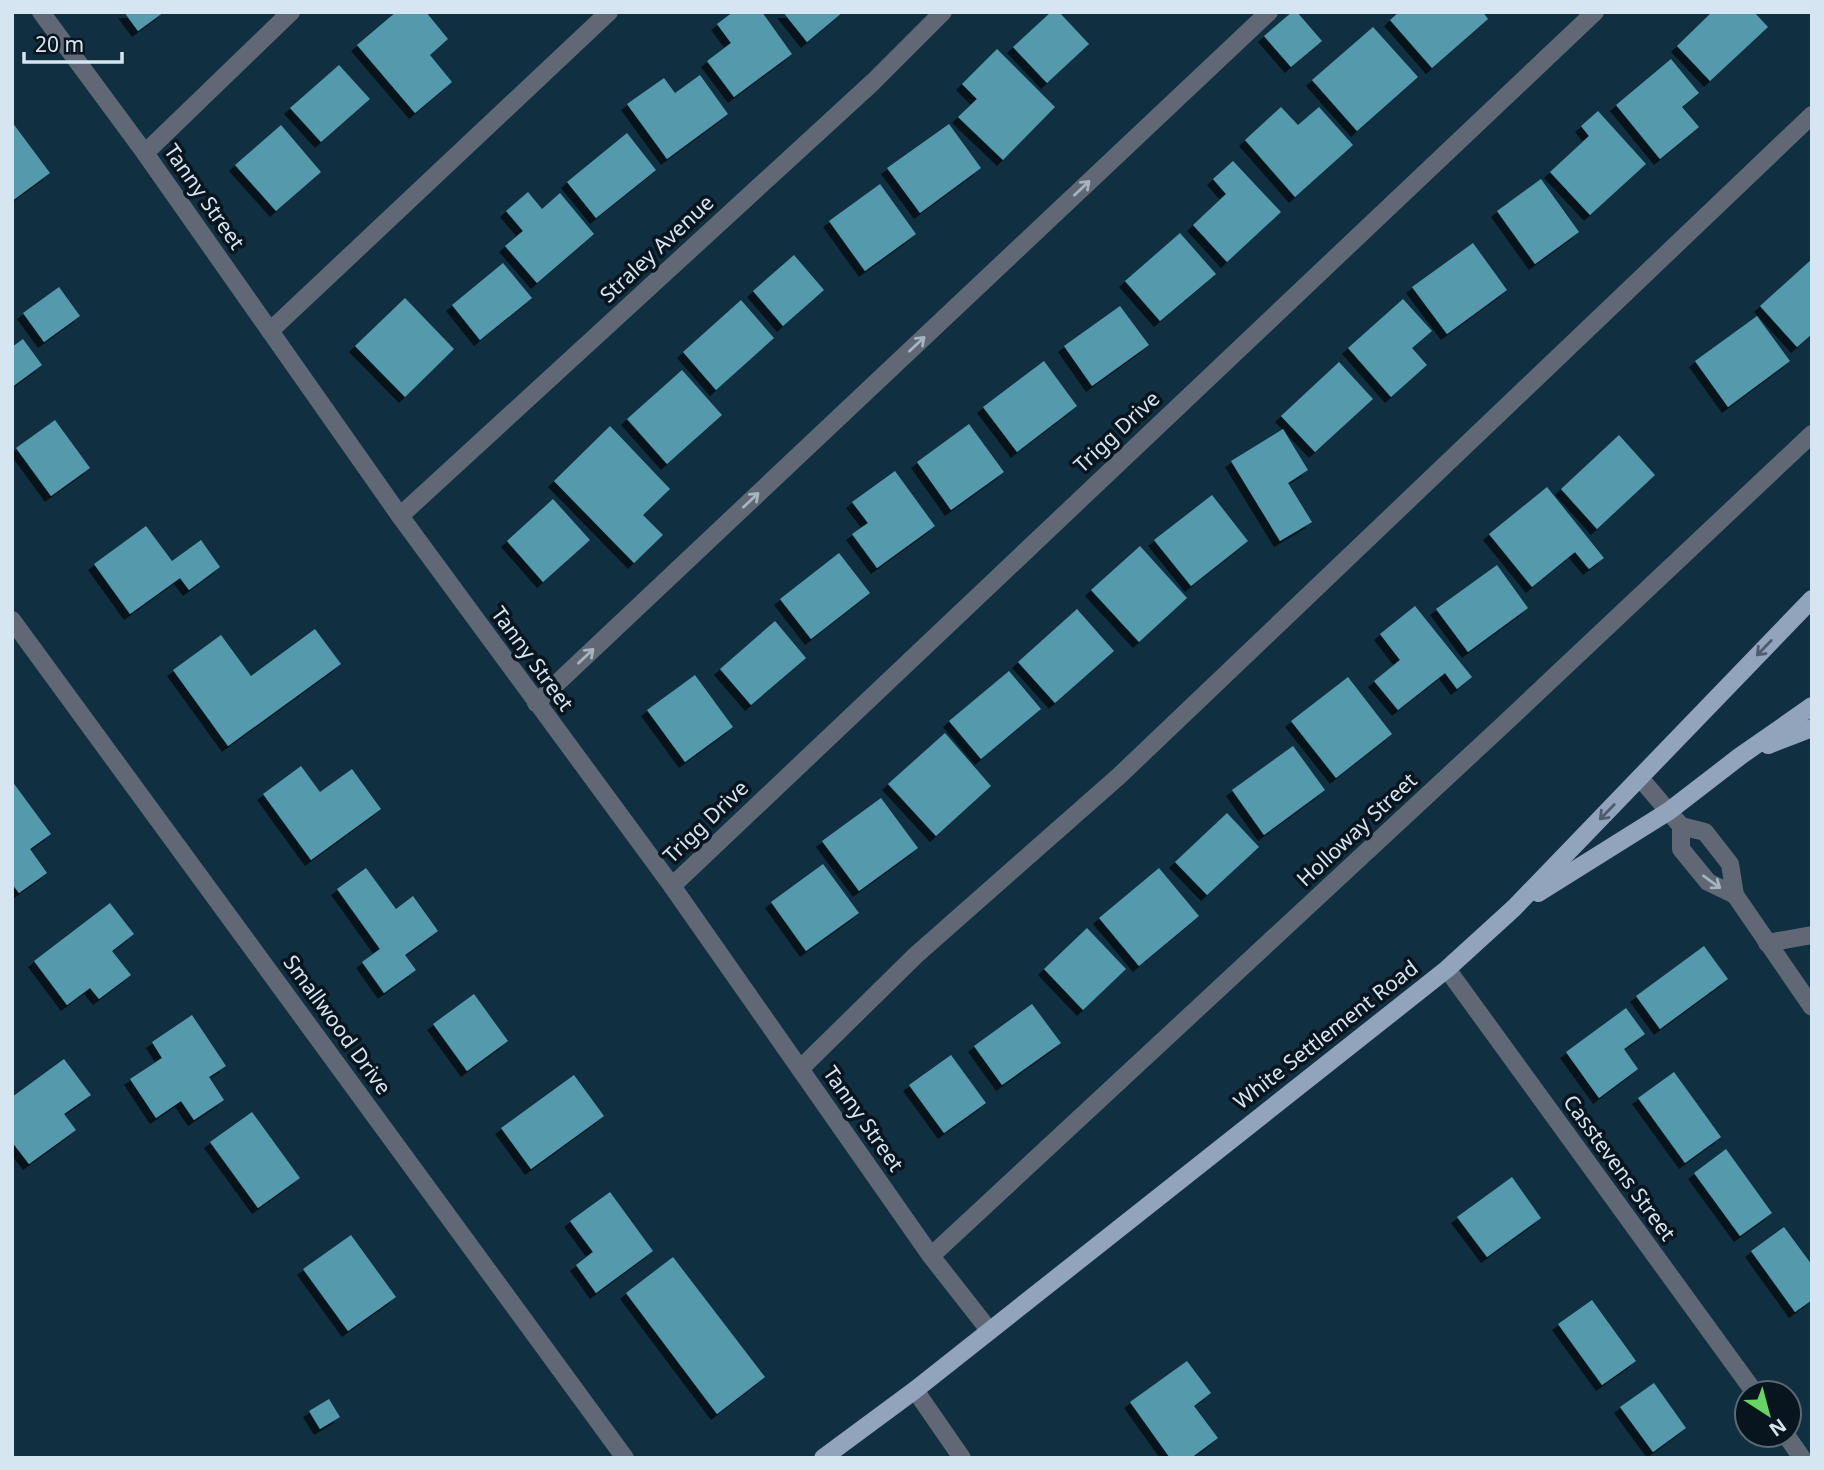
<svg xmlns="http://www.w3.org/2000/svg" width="1824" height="1470" font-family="'Noto Sans',sans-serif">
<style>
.building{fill:#5599ac;filter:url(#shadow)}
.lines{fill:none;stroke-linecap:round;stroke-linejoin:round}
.minor{stroke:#5f6874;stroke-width:18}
.major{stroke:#92a3bc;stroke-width:18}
.oneway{stroke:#a6b4c0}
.oneway2{stroke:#4e5c6d}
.labels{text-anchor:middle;stroke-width:7;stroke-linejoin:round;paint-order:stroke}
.street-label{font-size:21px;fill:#d5e6f2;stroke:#09151e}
</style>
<defs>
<filter id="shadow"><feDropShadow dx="-6" dy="6" stdDeviation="0" flood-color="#0009"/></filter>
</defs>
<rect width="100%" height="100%" fill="#102f41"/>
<!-- building -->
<g class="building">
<polygon points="124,12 164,12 138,31"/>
<polygon points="396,12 426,12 448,39 430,55 452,82 415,113 357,45"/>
<polygon points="733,12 762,12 792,54 734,97 707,61 731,43 717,24"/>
<polygon points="783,12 843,12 807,42"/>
<polygon points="1051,12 1059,12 1089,44 1047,83 1013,47"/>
<polygon points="1292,12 1297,12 1322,41 1291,67 1264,36"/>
<polygon points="1399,12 1483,12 1488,19 1432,68 1390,20"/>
<polygon points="1712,12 1754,12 1768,27 1710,81 1677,46"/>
<polygon points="1373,27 1418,77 1357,131 1312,80"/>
<polygon points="997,49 1055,107 1003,160 958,117 977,99 962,84"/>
<polygon points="1671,59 1699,93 1682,107 1699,127 1660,159 1616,105"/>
<polygon points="339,65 370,99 321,142 290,108"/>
<polygon points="700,75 728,114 667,159 627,104 664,78 675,93"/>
<polygon points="1281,107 1298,125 1319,107 1353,145 1295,197 1245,140"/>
<polygon points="1598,111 1646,164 1590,215 1550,172 1589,136 1581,126"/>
<polygon points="12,122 50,173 12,201"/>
<polygon points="949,124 981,168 920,213 887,168"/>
<polygon points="281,125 321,172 276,211 235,165"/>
<polygon points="627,133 656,170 596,218 567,182"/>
<polygon points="1233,161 1281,212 1227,262 1193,225 1226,194 1213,179"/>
<polygon points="1541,179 1579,232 1535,264 1497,211"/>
<polygon points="880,184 916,234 865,271 829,221"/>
<polygon points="528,192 542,209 560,193 594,234 537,283 505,246 523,231 506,211"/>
<polygon points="1180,233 1216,274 1160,321 1125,281"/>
<polygon points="1473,243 1507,290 1447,334 1412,287"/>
<polygon points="794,255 824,290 783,326 753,291"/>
<polygon points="1812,259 1812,334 1797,347 1760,306"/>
<polygon points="503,263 532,298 480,340 452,305"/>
<polygon points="59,287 80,316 44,342 23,313"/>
<polygon points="405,298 454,349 405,397 355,346"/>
<polygon points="1403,299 1432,331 1412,348 1427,365 1391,397 1348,348"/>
<polygon points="741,300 774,338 716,390 683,352"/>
<polygon points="1120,306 1149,345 1092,386 1064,346"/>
<polygon points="1757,316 1790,361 1728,407 1695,361"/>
<polygon points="23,339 42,365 12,387 12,347"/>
<polygon points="1044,361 1077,406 1017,452 983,407"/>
<polygon points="1339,362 1373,399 1315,452 1281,416"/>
<polygon points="682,370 722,415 667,464 627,419"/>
<polygon points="55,420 90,468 51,496 16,448"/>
<polygon points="969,424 1004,472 951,510 917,462"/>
<polygon points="610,426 670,489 643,515 663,535 634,563 554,481"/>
<polygon points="1283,429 1308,470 1288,483 1312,522 1280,541 1231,461"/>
<polygon points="1619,435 1655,475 1597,529 1561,489"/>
<polygon points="895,471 935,526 877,568 852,534 868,523 852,502"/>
<polygon points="1547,487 1604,558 1589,569 1575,552 1532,587 1489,534"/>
<polygon points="1212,495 1248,541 1191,586 1154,540"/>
<polygon points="553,499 590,540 543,582 507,541"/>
<polygon points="146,526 172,561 201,540 220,567 189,590 180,578 130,614 94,564"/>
<polygon points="1140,546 1187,598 1139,642 1091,590"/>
<polygon points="839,553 870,593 811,639 780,599"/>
<polygon points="1497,565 1528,608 1468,652 1436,609"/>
<polygon points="1415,606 1472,677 1457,689 1445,673 1398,710 1374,681 1400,660 1380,634"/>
<polygon points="1077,609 1114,651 1055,703 1018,662"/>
<polygon points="775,621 806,658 751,705 720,669"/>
<polygon points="315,629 341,664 228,746 173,670 221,635 251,676"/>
<polygon points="1009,671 1041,709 981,759 949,721"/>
<polygon points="695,675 733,727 685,762 647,710"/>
<polygon points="1348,677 1392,734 1336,778 1291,721"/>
<polygon points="945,733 991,786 936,836 888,784"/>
<polygon points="1293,746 1325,790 1264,835 1232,790"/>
<polygon points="301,766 320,792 352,769 381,809 311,860 263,794"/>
<polygon points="12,781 51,834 30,849 47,873 19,893 12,884"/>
<polygon points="881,798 918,848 859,891 822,841"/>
<polygon points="1227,813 1259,847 1207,895 1175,862"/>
<polygon points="823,864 859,913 806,951 771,902"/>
<polygon points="366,868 396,909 413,896 438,931 405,955 416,970 384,993 362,962 380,949 337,889"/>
<polygon points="1159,868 1199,916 1139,966 1099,918"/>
<polygon points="110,903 134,934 112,951 131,975 99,999 90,988 67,1005 34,961"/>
<polygon points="1087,928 1126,969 1083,1010 1044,969"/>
<polygon points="1704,946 1728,979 1660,1029 1636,996"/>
<polygon points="474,994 508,1041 467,1071 433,1024"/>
<polygon points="1032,1004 1061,1043 1002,1085 974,1046"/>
<polygon points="1626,1008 1645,1034 1624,1049 1638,1069 1599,1098 1566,1052"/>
<polygon points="192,1015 226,1066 209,1077 224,1100 194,1120 181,1101 156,1118 130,1079 162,1058 152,1042"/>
<polygon points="951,1055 986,1103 944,1133 909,1085"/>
<polygon points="64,1059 91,1095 64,1114 76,1130 29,1164 12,1142 12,1097"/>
<polygon points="1674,1072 1721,1137 1685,1163 1638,1098"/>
<polygon points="574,1075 604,1116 531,1169 501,1128"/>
<polygon points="252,1112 300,1178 258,1208 210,1142"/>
<polygon points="1726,1149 1772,1213 1740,1236 1694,1173"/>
<polygon points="1512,1177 1541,1218 1487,1257 1457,1217"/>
<polygon points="610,1192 653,1251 596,1293 576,1265 593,1252 570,1221"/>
<polygon points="1784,1227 1812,1265 1812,1300 1795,1312 1751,1251"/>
<polygon points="351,1235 396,1297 348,1331 303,1269"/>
<polygon points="673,1257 765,1377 717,1414 626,1293"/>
<polygon points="1592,1300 1636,1361 1602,1385 1558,1324"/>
<polygon points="1187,1361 1211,1393 1194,1406 1218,1438 1191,1458 1170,1458 1130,1402"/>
<polygon points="1654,1383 1686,1428 1653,1452 1620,1407"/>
<polygon points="329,1399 340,1417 320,1429 309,1411"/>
</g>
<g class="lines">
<!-- minor -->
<g class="minor">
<polyline points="41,12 145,153 400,516 672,886 931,1256 989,1330"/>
<polyline points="145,153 291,12"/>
<polyline points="270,331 609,12"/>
<polyline points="400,516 873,82 943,12"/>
<polyline points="12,620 625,1458"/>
<polyline points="536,703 1269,12"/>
<polyline points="1640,778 1681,826 1705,832 1730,864 1735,895 1708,882 1681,849 1681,826"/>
<polyline points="672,886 1595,12"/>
<polyline points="1735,895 1812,1007"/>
<polyline points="1767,943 1812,935"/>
<polyline points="1447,969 1755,1393"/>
<polyline points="800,1069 916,955 1119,776 1812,115"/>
<polyline points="931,1256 1504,724 1812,434"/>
<polyline points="915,1390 962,1458"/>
<polyline points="1786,1435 1802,1458"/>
</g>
<!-- major -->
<g class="major">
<polyline points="1768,745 1812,728"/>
<polyline points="1538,893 1669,811 1739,757 1812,706"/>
<polyline points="823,1458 915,1390 1447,969 1514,908 1812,599"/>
</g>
</g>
<!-- one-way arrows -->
<defs><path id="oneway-shaft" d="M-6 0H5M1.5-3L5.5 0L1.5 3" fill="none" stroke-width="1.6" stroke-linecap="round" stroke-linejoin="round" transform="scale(1.75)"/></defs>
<g class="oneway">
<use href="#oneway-shaft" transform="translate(1082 188) rotate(-43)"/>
<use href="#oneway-shaft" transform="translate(917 344) rotate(-43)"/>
<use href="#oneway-shaft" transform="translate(751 500) rotate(-43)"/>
<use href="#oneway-shaft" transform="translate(586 656) rotate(-43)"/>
<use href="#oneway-shaft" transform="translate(1712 882) rotate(36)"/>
</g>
<g class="oneway2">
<use href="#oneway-shaft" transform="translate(1764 648) rotate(134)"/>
<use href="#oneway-shaft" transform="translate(1607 812) rotate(134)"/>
</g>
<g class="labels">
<!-- street labels -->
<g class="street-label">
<text transform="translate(204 197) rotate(55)" y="7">Tanny Street</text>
<text transform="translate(657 249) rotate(-43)" y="7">Straley Avenue</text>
<text transform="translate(1117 432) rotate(-43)" y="7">Trigg Drive</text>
<text transform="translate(532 659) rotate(54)" y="7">Tanny Street</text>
<text transform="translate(706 822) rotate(-44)" y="7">Trigg Drive</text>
<text transform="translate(1357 830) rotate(-43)" y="7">Holloway Street</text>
<text transform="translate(337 1025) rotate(54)" y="7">Smallwood Drive</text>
<text transform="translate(1326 1035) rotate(-38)" y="7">White Settlement Road</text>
<text transform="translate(863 1119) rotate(55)" y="7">Tanny Street</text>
<text transform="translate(1619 1168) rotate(54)" y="7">Casstevens Street</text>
</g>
</g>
<!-- border -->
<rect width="1824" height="1470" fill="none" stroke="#d5e6f2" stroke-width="28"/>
<!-- north arrow -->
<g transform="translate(1768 1414) rotate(144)"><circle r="33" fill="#09151e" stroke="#5b6973" stroke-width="2"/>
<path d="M0-5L12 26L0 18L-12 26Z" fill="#68d465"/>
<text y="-10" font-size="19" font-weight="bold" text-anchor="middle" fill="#d5e6f2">N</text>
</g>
<!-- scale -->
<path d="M24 52v10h98v-10" fill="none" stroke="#d5e6f2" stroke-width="3.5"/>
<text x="35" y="52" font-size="21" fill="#d5e6f2" stroke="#09151e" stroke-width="5" paint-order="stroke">20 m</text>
</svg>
